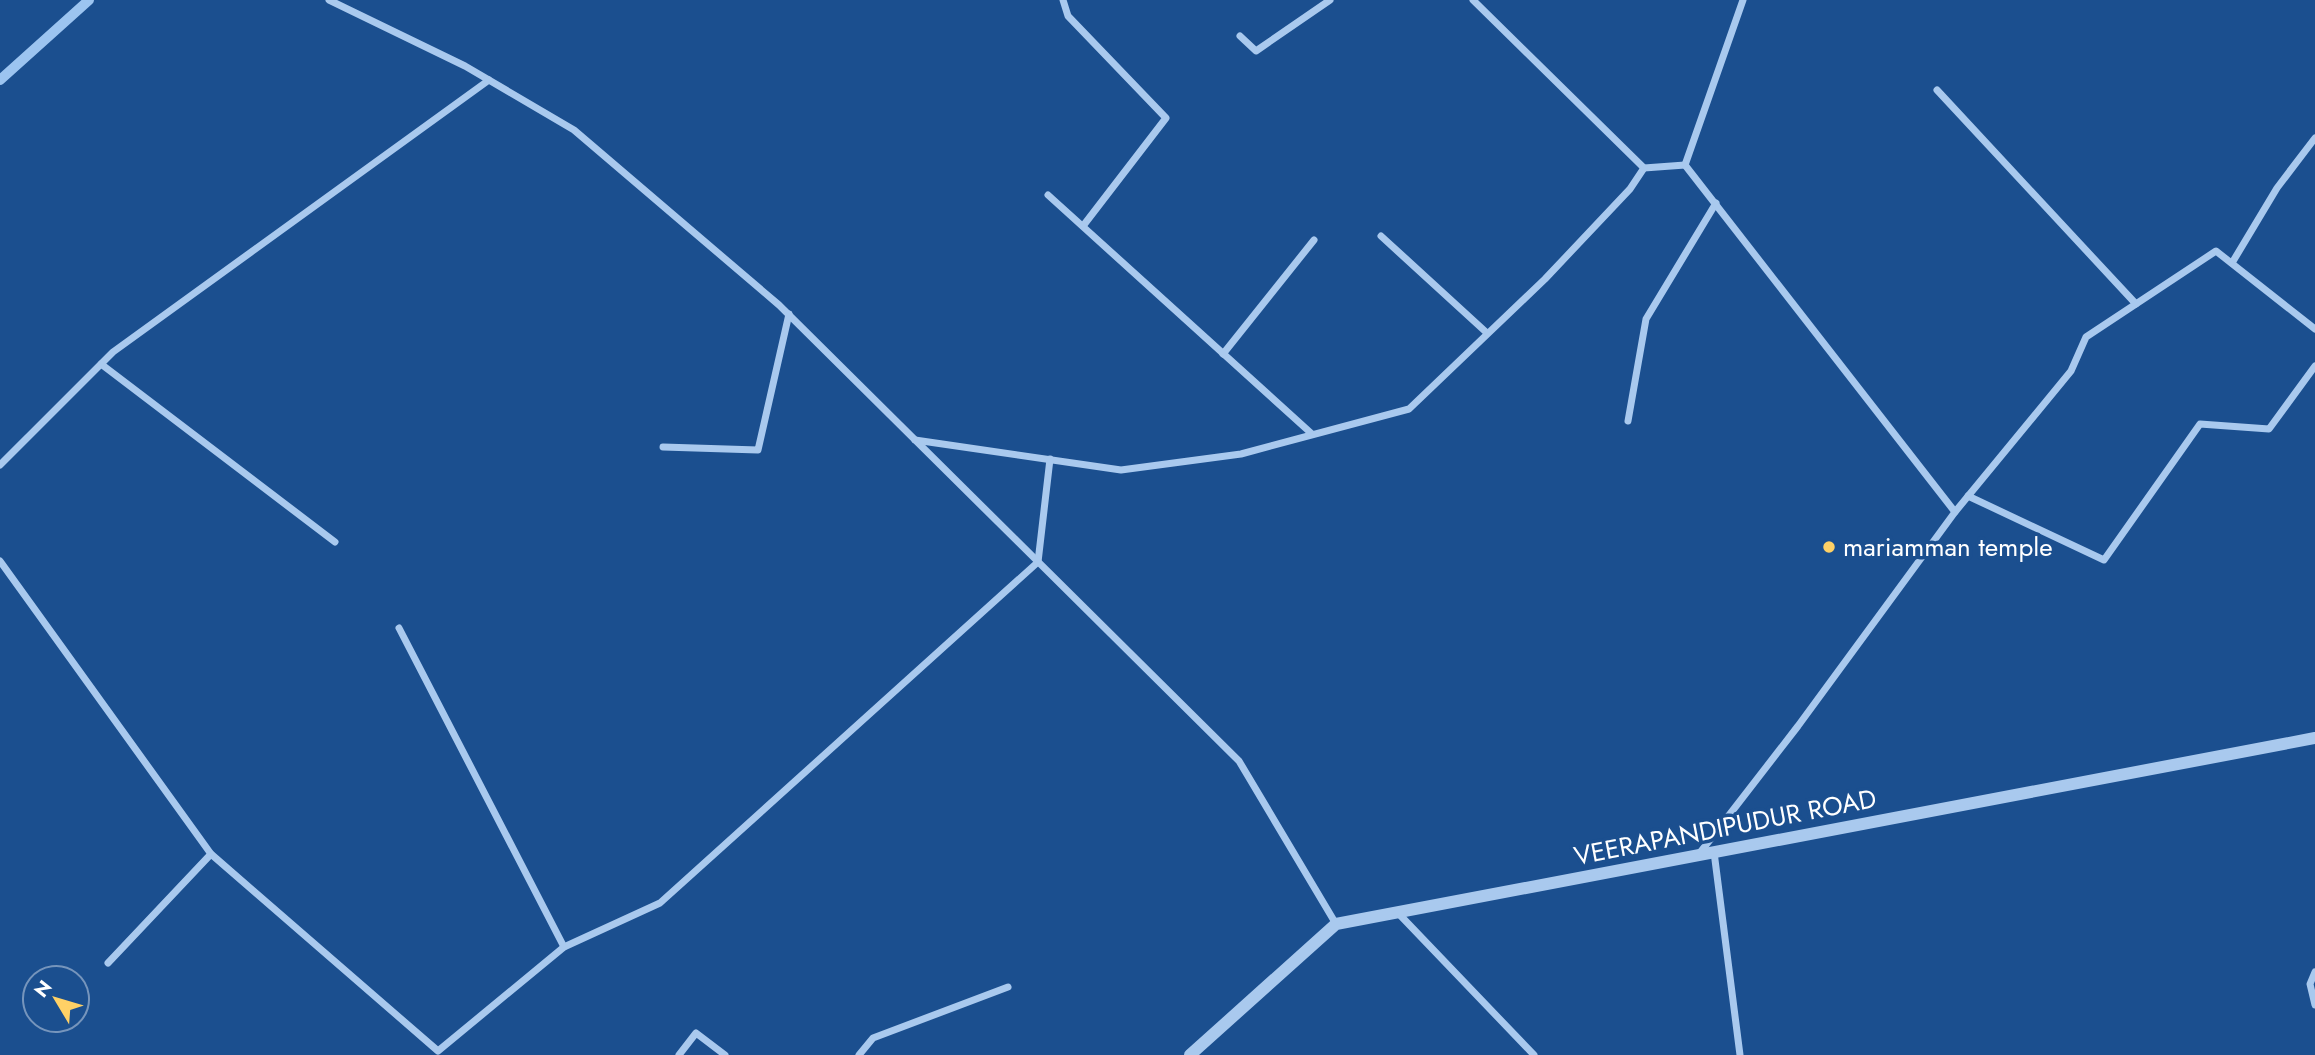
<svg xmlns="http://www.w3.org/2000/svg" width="2315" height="1055" font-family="Jost,sans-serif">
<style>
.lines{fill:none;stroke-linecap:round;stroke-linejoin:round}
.stream{stroke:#9cc4f0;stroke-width:10}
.minor{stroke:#a9c9ee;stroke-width:7}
.tertiary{stroke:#a9c9ee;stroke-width:12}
.poi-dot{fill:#ffd166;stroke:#1b4f8f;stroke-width:2.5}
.labels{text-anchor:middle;stroke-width:7;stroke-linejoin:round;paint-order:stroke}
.poi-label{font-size:26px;fill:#fff;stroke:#1b4f8f;text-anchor:start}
.street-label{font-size:26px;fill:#fff;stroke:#1b4f8f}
</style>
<rect width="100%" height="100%" fill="#1b4f8f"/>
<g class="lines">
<!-- stream -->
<polyline class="stream" points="0,80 89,0"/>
<!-- minor -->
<g class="minor">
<polyline points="329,0 465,66 574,130 779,305 1239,761 1336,924"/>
<polyline points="1063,0 1068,16 1166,118 1083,226"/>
<polyline points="1473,0 1644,168 1685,165"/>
<polyline points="1240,36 1256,51 1330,0"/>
<polyline points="1937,90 2136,304"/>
<polyline points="1048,195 1312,434"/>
<polyline points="1381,236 1487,333"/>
<polyline points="2232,263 2277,188 2315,138"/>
<polyline points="1223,354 1314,240"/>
<polyline points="101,364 335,542"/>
<polyline points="1628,421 1646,319 1716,203"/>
<polyline points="915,440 1121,470 1241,454 1409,409 1545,279 1630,189 1644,168"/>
<polyline points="663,447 758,450 789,314"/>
<polyline points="0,465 113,352 489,80"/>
<polyline points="1968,496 2104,560 2200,424 2269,429 2315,366"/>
<polyline points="1955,512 2071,371 2086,337 2216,251 2315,329"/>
<polyline points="0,561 211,854 438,1051 564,947 660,903 1038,562 1050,459"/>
<polyline points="399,628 564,947"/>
<polyline points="1714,852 1740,1055"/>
<polyline points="1699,854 1798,726 1955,512 1685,165 1743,0"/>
<polyline points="1398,913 1534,1055"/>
<polyline points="108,963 211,854"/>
<polyline points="2315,972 2310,984 2315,1005"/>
<polyline points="679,1055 696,1033 725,1055"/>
<polyline points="859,1055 873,1038 1008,987"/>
</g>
<!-- tertiary -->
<polyline class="tertiary" points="1190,1055 1336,924 2315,738"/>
</g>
<!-- markers -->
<circle class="poi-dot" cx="1829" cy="547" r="7"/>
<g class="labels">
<!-- poi labels -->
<g class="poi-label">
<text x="1843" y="556">mariamman temple</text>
</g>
<!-- street labels -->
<g class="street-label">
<text transform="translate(1725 827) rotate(-11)" y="9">VEERAPANDIPUDUR ROAD</text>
</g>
</g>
<!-- north arrow -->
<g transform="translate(56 999) rotate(308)"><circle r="33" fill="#1b4f8f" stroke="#7695bc" stroke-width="2"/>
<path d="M0-5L12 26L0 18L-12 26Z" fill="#ffd166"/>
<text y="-10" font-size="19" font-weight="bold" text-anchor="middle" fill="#ffffff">N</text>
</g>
</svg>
